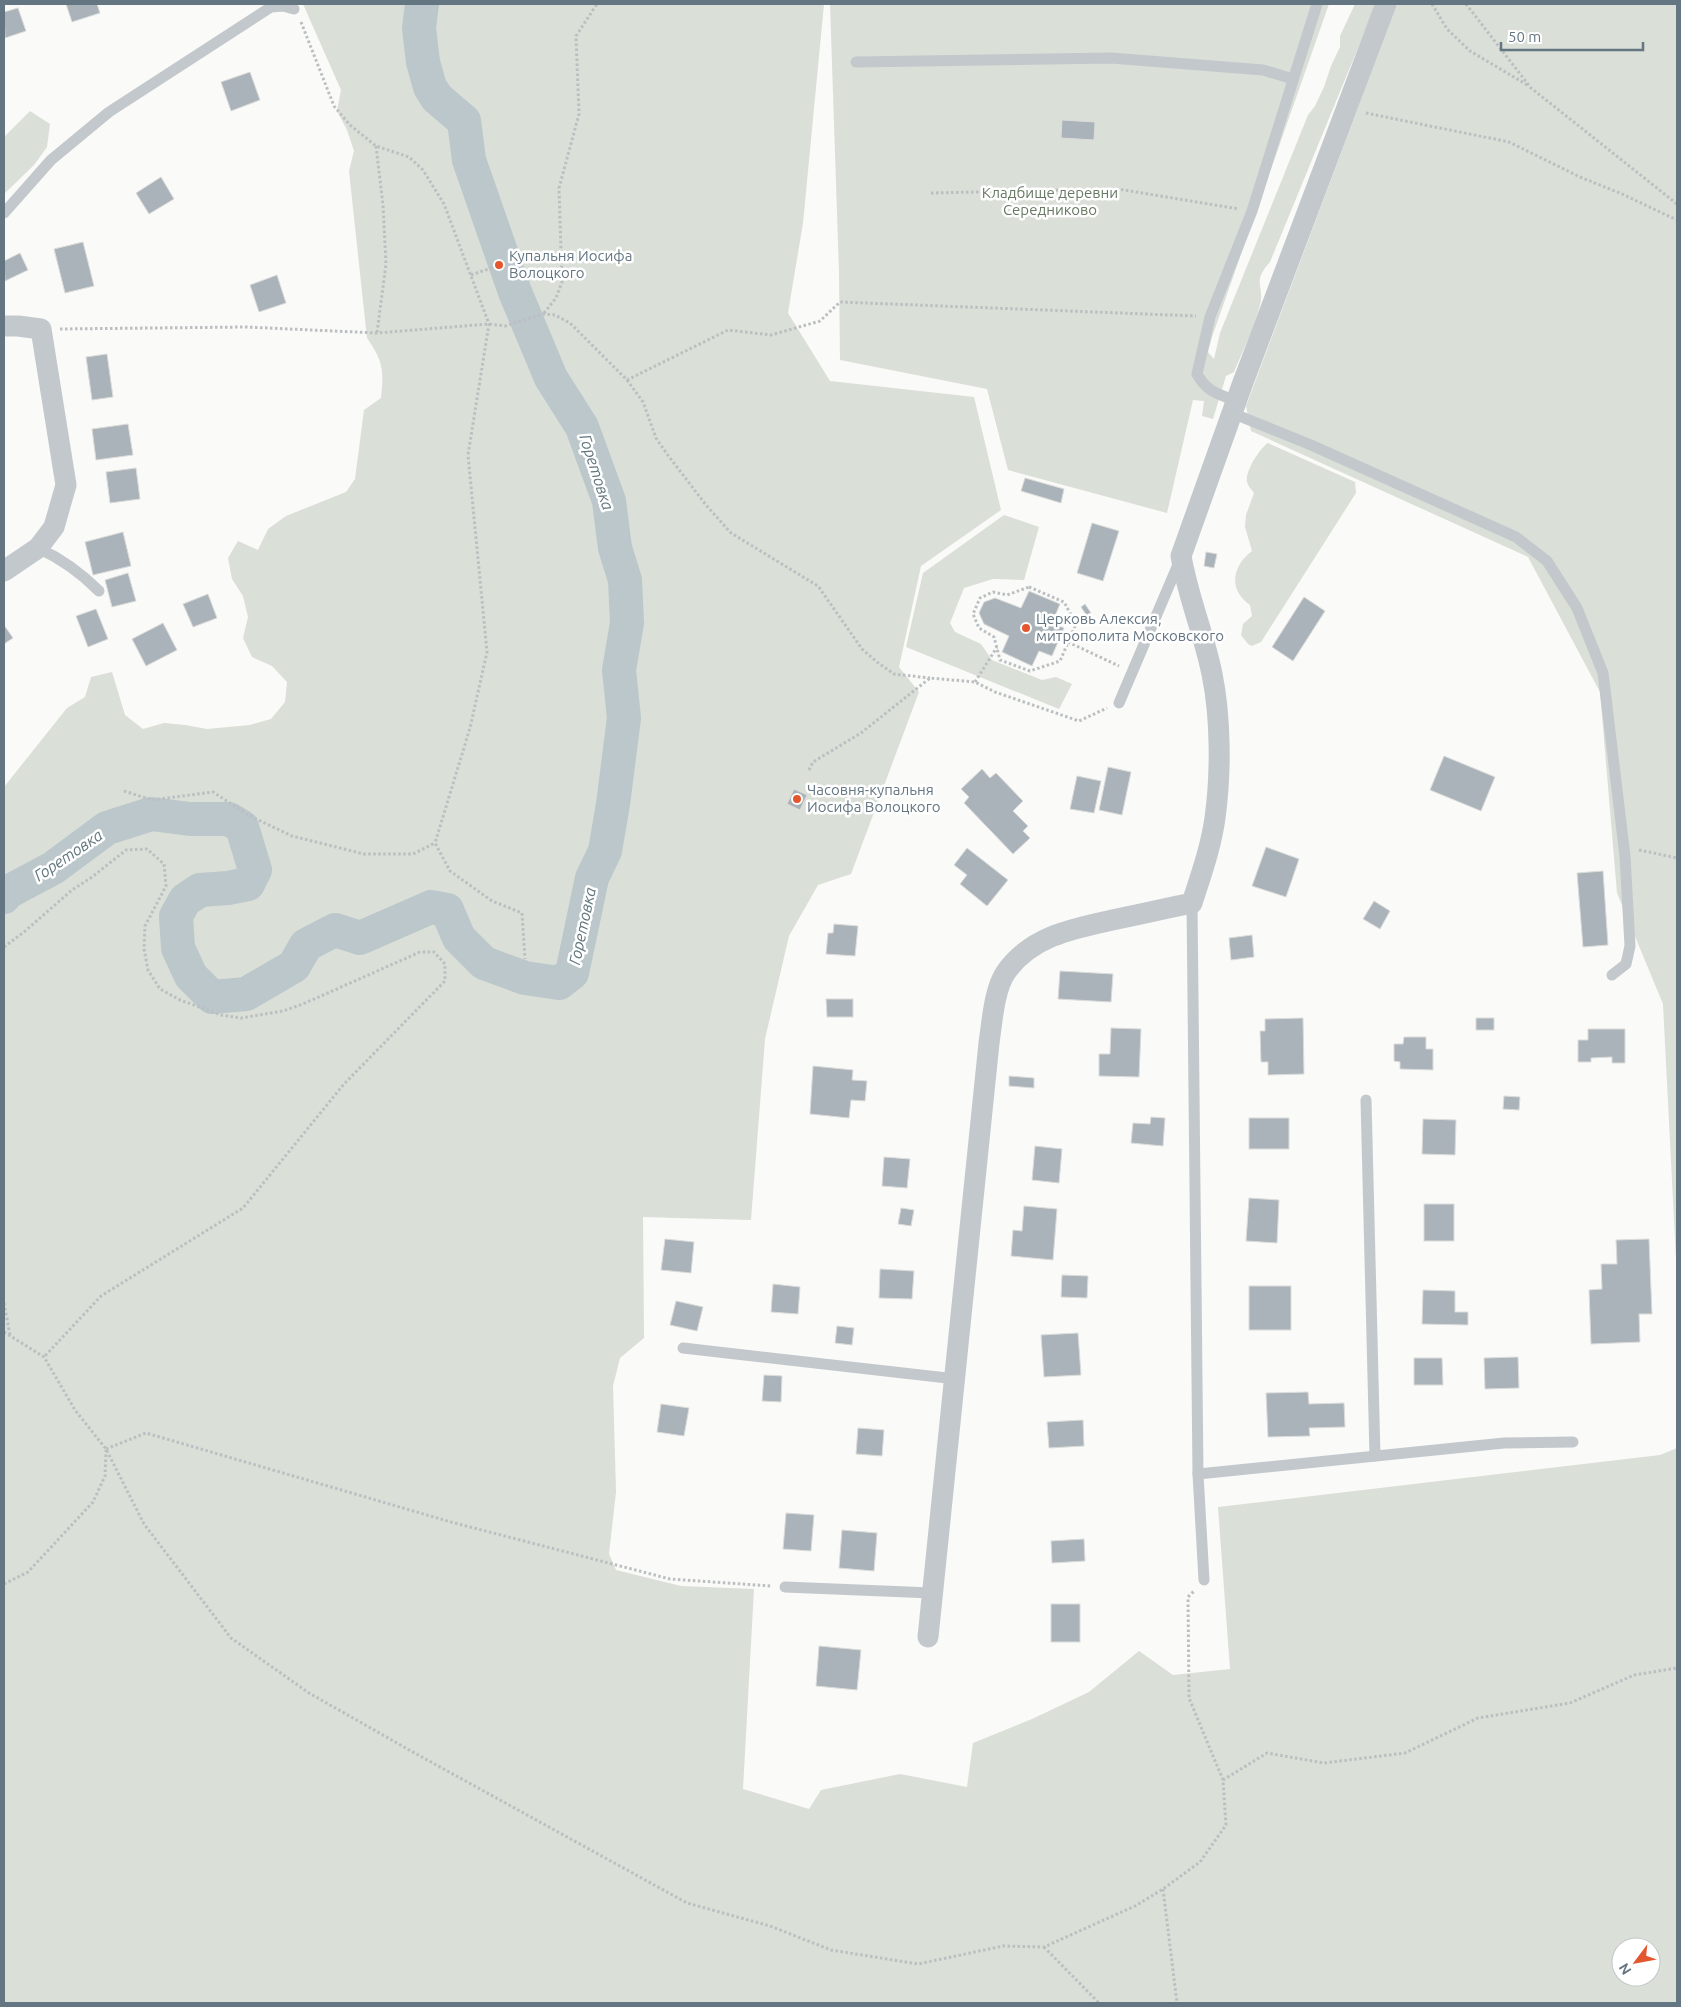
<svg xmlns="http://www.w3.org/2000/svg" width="1681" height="2007" font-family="Ubuntu,sans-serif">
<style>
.green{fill:#dadfd7;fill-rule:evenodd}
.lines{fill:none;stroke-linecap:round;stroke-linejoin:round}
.river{stroke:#bbc7cb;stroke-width:34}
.building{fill:#aab3b9;stroke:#dcdcda}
.path{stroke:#bbbfc2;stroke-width:3;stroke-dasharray:2.5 2.5;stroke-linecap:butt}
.lane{stroke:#c3c8cc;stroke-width:11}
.street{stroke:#c3c8cc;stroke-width:21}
.poi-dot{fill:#e4572e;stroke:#fff;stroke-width:2}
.labels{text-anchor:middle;stroke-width:5;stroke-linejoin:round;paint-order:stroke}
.park-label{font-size:15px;fill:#687a64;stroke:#fff}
.poi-label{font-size:15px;fill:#657683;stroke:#fff;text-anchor:start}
.water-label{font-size:16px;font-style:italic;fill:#60757c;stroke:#fff}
</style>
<rect width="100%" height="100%" fill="#fafaf8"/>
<!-- green -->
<g class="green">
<path d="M 303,4 L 824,4 L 803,223 L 788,313 L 830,381 L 974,397 L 1001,510 L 921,566 L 899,667 L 919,692 L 851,874 L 818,885 L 789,936 L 765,1039 L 751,1220 L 643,1217 L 644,1338 L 620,1358 L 613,1386 L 616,1492 L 609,1554 L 616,1570 L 681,1586 L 754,1589 L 743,1789 L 809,1809 L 821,1790 L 900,1774 L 967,1787 L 973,1743 L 1032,1719 L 1089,1692 L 1139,1651 L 1173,1675 L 1230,1669 L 1218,1507 L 1660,1455 L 1677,1448 L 1677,2003 L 4,2003 L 4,787 L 67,708 L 85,697 L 91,677 L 112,672 L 125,715 L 143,729 L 164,723 L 185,725 L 207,729 L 250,725 L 271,719 L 285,702 L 287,682 L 272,666 L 252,657 L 243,638 L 248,617 L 243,596 L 232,579 L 228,558 L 238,541 L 258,550 L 268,529 L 286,516 L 346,492 L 355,479 L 364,410 L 381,398 C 384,370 383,361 367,338 L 349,171 L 354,151 L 347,130 L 337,111 L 341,90 ZM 1621,1947 L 1651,1947 L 1651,1977 L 1621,1977 Z"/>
<path d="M 830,4 L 1329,4 L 1212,337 L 1208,352 L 1214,359 L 1220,333 L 1308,115 L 1315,106 L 1324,87 L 1331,66 L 1340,47 L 1340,36 L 1355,4 L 1376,4 L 1270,262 C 1251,283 1265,285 1260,305 C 1254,328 1243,350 1234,372 L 1226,376 L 1213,419 L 1202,416 L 1204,401 L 1193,400 L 1167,513 L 1008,470 L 987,389 L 840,360 L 839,272 Z"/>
<polygon points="1397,4 1677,4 1677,1279 1663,1004 1617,893 1600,692 1528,557 1251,431 1246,406"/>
<polygon points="30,111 50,124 47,147 34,165 4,194 4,137"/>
<path d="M 1268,443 L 1355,482 L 1356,493 L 1261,642 L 1252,646 L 1248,644 L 1241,635 L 1243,624 L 1252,616 L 1250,605 C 1228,590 1232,566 1252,551 L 1245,527 L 1246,515 L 1254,493 C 1252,490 1248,486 1247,482 C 1245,471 1260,448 1268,443 Z"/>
<polygon points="1004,515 1039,527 1024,580 993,579 964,588 950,623 955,632 981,644 992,660 1042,680 1056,677 1072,684 1059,709 906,647 923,573"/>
</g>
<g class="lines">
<!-- river -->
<polyline class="river" points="4,897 8,892 53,868 107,828 151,814 190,819 229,819 242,827 255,870 248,884 228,888 200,890 185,900 176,916 178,948 191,976 212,997 246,994 294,966 306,945 335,930 360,938 431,907 447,910 459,938 484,963 525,978 559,983 572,973 592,878 605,851 613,804 624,718 619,670 627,623 625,580 615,548 609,501 582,427 551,378 515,292 469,160 464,121 437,98 430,87 423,62 419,28 422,4"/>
</g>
<!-- building -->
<g class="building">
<polygon points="66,4 97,4 100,13 72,22"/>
<polygon points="18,8 26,31 5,38 4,12"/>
<polygon points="250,72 260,100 231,111 221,82"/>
<polygon points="1062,120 1095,122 1094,140 1061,138"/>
<polygon points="161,177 174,199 149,214 136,193"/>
<polygon points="83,242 94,286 65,293 54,249"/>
<polygon points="20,253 28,270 5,281 4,261"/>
<circle cx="499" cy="265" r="4.5"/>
<polygon points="277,275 286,303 259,312 250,285"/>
<polygon points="107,354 113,397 92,400 86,357"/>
<polygon points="128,424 133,455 96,460 92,429"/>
<polygon points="136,468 140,499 110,503 106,472"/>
<polygon points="1025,478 1064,489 1061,503 1021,491"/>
<polygon points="1092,523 1119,531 1103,581 1077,573"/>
<polygon points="123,532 131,566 93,575 85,542"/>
<polygon points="1206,552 1217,554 1214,568 1204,566"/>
<polygon points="128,573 136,601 112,607 105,580"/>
<polygon points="1029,591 1060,604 1052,623 1064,628 1052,656 1039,651 1032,666 1002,652 1009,636 984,624 979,613 984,602 995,598 1021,608"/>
<polygon points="208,594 217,618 193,627 183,604"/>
<polygon points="1304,597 1325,611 1293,661 1272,647"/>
<polygon points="1085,604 1091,613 1087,616 1081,607"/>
<polygon points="96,609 108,639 88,647 76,616"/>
<polygon points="163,623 177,650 146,666 132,639"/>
<polygon points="4,625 13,638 4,644"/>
<polygon points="1444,756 1495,777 1481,811 1430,790"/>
<polygon points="1108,767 1131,772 1122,815 1099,810"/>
<polygon points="982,769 990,778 996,773 1023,801 1013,811 1028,826 1023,831 1030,838 1013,854 964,803 969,797 961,789"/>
<polygon points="1077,776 1101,781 1094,813 1070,809"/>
<polygon points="794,789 807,795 800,810 787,804"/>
<polygon points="1266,847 1299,859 1286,897 1252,886"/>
<polygon points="967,848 1008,880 987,906 960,884 967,875 954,865"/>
<polygon points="1603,871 1608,945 1583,947 1577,873"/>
<polygon points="1374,901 1390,911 1380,929 1363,919"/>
<polygon points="834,924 858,926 855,956 826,954 828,933 833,933"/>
<polygon points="1252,935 1254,957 1231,960 1229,938"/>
<polygon points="1060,971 1113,974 1111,1002 1058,999"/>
<polygon points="826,999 853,999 853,1017 827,1017"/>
<polygon points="1303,1018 1304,1074 1268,1075 1268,1062 1261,1062 1260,1031 1265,1031 1265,1019"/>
<rect x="1476" y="1018" width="18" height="12"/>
<polygon points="1111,1028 1141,1029 1139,1077 1099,1076 1099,1054 1110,1054"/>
<polygon points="1588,1029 1625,1029 1625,1063 1612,1063 1612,1057 1591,1058 1591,1062 1578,1062 1578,1040 1588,1040"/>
<polygon points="1404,1037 1426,1037 1426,1049 1433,1049 1433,1070 1400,1069 1400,1062 1394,1061 1394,1044 1403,1044"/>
<polygon points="813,1066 853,1070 852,1080 867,1081 865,1101 851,1100 849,1118 810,1114"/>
<polygon points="1009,1076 1034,1078 1034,1088 1009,1086"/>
<polygon points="1504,1096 1520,1097 1519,1110 1503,1109"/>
<polygon points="1151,1117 1165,1118 1163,1146 1131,1143 1133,1123 1150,1124"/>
<rect x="1249" y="1118" width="40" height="31"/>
<polygon points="1423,1119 1456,1120 1455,1155 1422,1154"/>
<polygon points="1035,1146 1062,1149 1059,1183 1032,1180"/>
<polygon points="884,1157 910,1159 907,1188 882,1186"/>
<polygon points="1249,1198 1279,1200 1277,1243 1246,1241"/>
<rect x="1424" y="1204" width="30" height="37"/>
<polygon points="1024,1206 1057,1209 1053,1260 1011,1256 1013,1230 1022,1231"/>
<polygon points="901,1208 914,1210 911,1226 898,1224"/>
<polygon points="665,1239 694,1242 691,1273 661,1270"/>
<polygon points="1649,1239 1652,1314 1639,1314 1640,1342 1591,1344 1589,1290 1602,1289 1601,1264 1617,1264 1616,1240"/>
<polygon points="880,1269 914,1271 912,1299 879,1298"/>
<polygon points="1062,1275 1088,1276 1087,1298 1061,1297"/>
<polygon points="773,1284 800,1287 798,1314 771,1312"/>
<rect x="1249" y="1286" width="42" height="44"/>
<polygon points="1423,1290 1455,1291 1455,1312 1468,1312 1468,1325 1422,1324"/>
<polygon points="676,1301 703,1307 697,1331 670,1325"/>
<polygon points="837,1326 854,1328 852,1345 835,1343"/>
<polygon points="1078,1333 1081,1375 1044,1377 1041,1335"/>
<polygon points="1518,1357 1519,1388 1485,1389 1484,1358"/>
<polygon points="1414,1358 1442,1358 1443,1385 1414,1385"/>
<polygon points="764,1375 782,1376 781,1402 762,1401"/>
<polygon points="1308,1392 1309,1404 1344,1403 1345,1427 1309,1428 1310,1436 1268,1437 1266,1393"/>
<polygon points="661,1404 689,1408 684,1436 657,1432"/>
<polygon points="1083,1420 1084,1446 1049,1448 1047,1422"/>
<polygon points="858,1428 884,1430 882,1456 856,1454"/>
<polygon points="786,1513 814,1515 811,1551 783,1549"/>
<polygon points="842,1530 877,1533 874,1571 839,1568"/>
<polygon points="1084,1539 1085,1561 1052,1563 1051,1541"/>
<rect x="1051" y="1604" width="29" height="38"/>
<polygon points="819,1646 861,1650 857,1690 816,1686"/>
</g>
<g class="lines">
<!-- path -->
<g class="path">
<polyline points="1432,4 1447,29 1470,51 1529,86"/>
<polyline points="1466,4 1531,88 1677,204"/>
<polyline points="301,22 334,106 350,125 376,146 409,157 423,170 444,204 489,324 468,455 487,652 470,728 435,843 450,871 492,901 522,913 525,959"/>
<polyline points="1366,113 1509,142 1580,177 1622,194 1677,220"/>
<polyline points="376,146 383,205 386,264 377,333"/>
<polyline points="931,193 1118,189 1239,209"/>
<polyline points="471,275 494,267"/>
<polyline points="544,313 556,298 562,282 559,188 579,114 576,36 597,4"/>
<polyline points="60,329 246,327 377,333 489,324 505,326 543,314 555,315 570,323 627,380 728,330 771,335 820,321 840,302 1196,316"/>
<polyline points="627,380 643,402 656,438 667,454 706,505 731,533 818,586 862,649 877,662 894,674 930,678"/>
<polygon points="1029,587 1064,602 1076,624 1060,661 1030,671 1000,660 994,637 979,628 973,614 980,598 993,592 1007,595"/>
<polyline points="1068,642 1119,666"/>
<polyline points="975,682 997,647"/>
<polyline points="809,770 813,762 861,733 930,678 975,682 995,692 1079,721 1107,708"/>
<polyline points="124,791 152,800 213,792 248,815 292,836 364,854 413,854 435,843"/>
<polyline points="1639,850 1677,858"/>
<polyline points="4,947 24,932 72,890 92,877 126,850 147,849 164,864 166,886 145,926 144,949 148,970 160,989 180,1000 221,1015 241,1018 283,1011 303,1004 420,952 434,952 445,964 445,981 344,1084 243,1208 101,1296 44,1357"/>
<polyline points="4,1303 10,1335"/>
<polyline points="4,1332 44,1357 75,1410 106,1449 144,1524 231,1638 309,1693 411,1751 687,1903 770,1926 831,1950 918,1964 1003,1946 1044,1947 1135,1906 1163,1889 1200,1862 1226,1825 1223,1780 1189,1698 1188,1597 1195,1590"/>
<polyline points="106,1449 146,1433 451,1522 670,1579 771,1586"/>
<polyline points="4,1584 28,1572 93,1502 105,1476 106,1450"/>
<polyline points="1223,1780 1267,1753 1324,1763 1405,1753 1478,1718 1570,1703 1634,1675 1677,1668"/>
<polyline points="1163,1889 1177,2003"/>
<polyline points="1044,1947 1099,2003"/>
</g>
<!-- lane -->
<g class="lane">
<polyline points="856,62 1111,58 1263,70 1293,79"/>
<polyline points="4,213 51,160 109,112 271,7 283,6 294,9"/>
<path d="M 1237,401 C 1218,394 1207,392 1197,374 L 1210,317 L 1252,211 L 1317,4"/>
<polyline points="1232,413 1311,445 1516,537 1547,561 1577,608 1603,673 1625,856 1630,946 1626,964 1612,975"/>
<path d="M 38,548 C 62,559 80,572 99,591"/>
<polyline points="1119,703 1180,560"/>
<polyline points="1192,903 1198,1474 1204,1580"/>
<polyline points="1366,1100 1375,1456"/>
<polyline points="683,1348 956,1379"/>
<polyline points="1198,1474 1504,1443 1573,1442"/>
<polyline points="785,1587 932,1593"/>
</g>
<!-- street -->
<g class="street">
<polyline points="4,326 18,326 41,329 66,485 54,527 38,548 4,571"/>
<path d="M 928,1637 L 989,1043 C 992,1023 994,989 1006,972 C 1032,935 1076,928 1117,919 C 1142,914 1167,908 1192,903 C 1201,875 1211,847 1215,818 C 1221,774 1221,718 1212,674 C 1204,634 1188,597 1181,556 L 1242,385 L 1386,4"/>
</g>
</g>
<!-- markers -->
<g class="poi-dot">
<circle cx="499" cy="265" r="5"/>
<circle cx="1026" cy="628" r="5"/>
<circle cx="797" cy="799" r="5"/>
</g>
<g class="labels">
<!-- park labels -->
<g class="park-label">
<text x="1050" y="198">Кладбище деревни<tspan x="1050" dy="17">Середниково</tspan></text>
</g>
<!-- poi labels -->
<g class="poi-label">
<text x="509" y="261">Купальня Иосифа<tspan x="509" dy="17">Волоцкого</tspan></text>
<text x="1036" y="624">Церковь Алексия,<tspan x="1036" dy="17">митрополита Московского</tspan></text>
<text x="807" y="795">Часовня-купальня<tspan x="807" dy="17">Иосифа Волоцкого</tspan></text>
</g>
<!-- water labels -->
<g class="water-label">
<text transform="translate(597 472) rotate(72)" y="6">Горетовка</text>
<text transform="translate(68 855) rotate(-34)" y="6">Горетовка</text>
<text transform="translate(582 926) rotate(-78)" y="6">Горетовка</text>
</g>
</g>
<!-- border -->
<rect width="1681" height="2007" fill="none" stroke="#657683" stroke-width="10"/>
<!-- north arrow -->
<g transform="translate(1636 1962) rotate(238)"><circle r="24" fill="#ffffff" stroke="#c1c8cd"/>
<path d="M0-4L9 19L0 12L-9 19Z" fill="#e4572e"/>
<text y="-8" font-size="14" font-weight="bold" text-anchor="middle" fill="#657683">N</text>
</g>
<!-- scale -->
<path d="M1501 42v8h142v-8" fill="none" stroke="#657683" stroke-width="2.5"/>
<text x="1508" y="42" font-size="15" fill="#657683" stroke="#ffffff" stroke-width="4" paint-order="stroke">50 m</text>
</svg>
